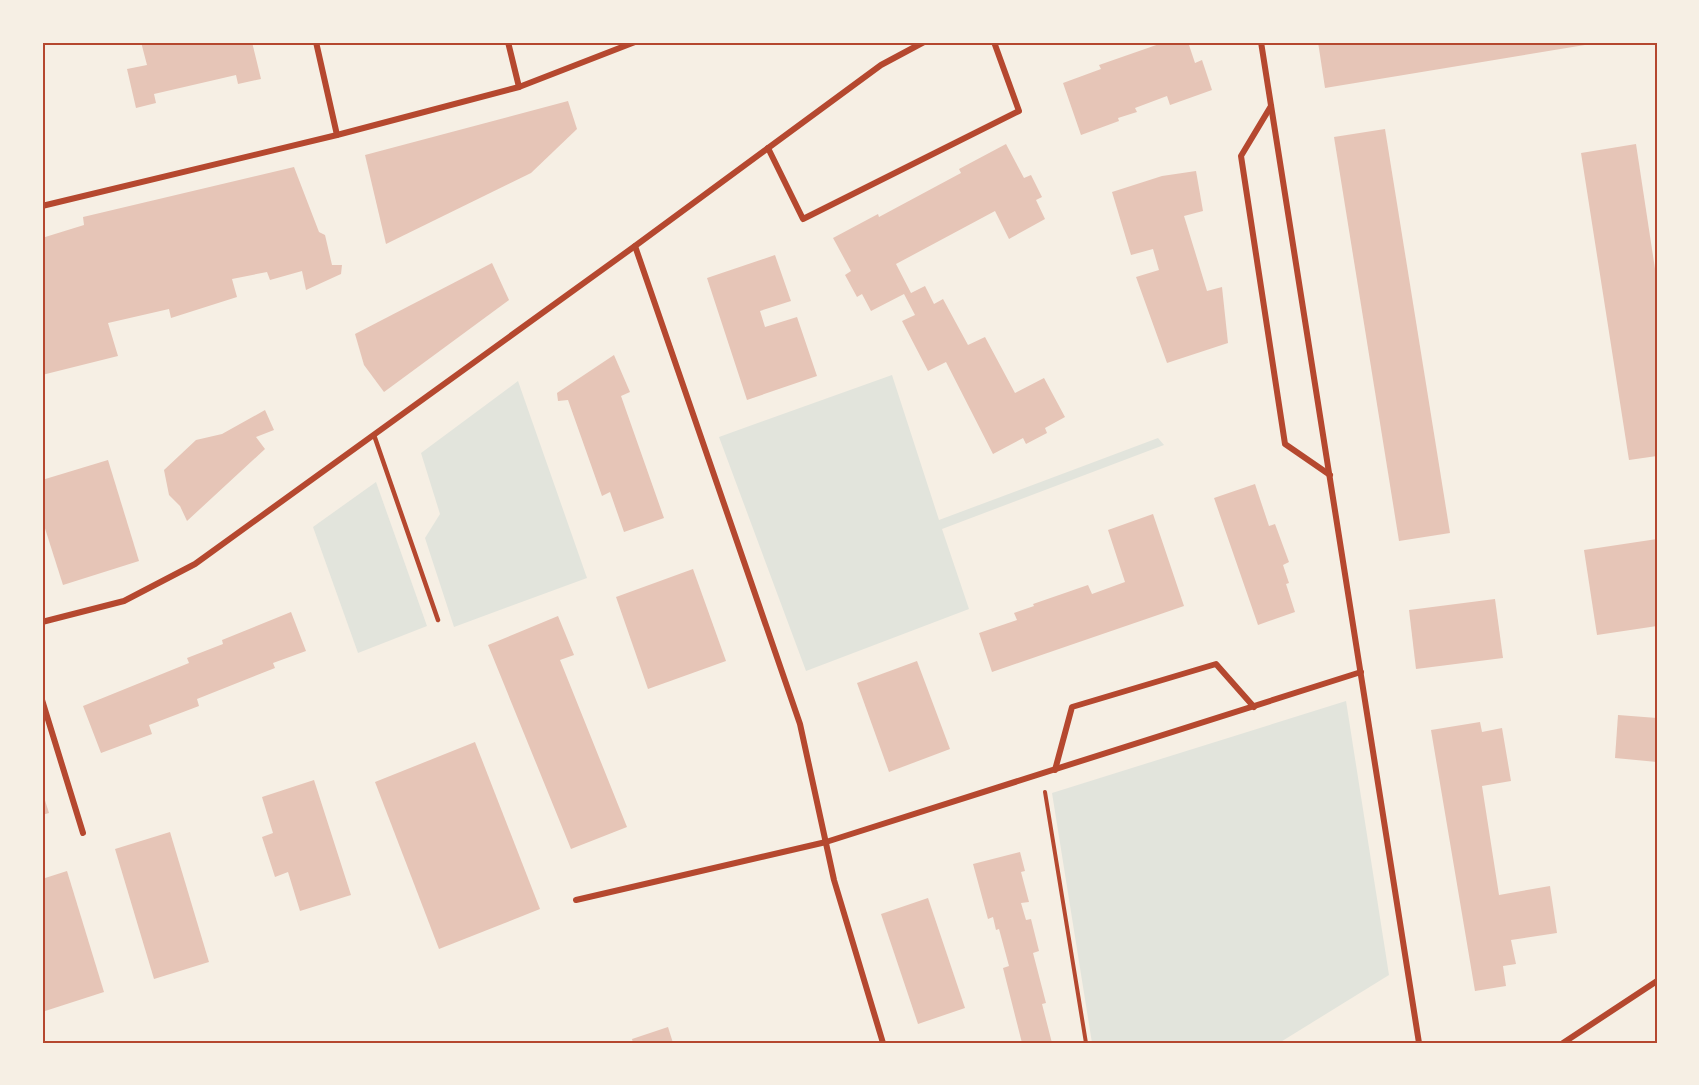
<svg xmlns="http://www.w3.org/2000/svg" width="1699" height="1085" font-family="'Nunito Sans',sans-serif">
<style>
.green{fill:#e2e4dc}
.building{fill:#e6c5b7}
.lines{fill:none;stroke-linecap:round;stroke-linejoin:round}
.path{stroke:#b5482f;stroke-width:4}
.service{stroke:#b5482f;stroke-width:4.5}
.minor{stroke:#b5482f;stroke-width:6}
.neatline{fill:none;stroke:#b5482f;stroke-width:2}
</style>
<rect width="100%" height="100%" fill="#f6efe4"/>
<!-- green -->
<g class="green">
<polygon points="892,375 939,520 1158,438 1164,445 942,529 969,609 806,671 719,437"/>
<polygon points="518,381 587,578 454,627 425,538 440,514 421,453"/>
<polygon points="376,482 427,626 358,653 313,527"/>
<polygon points="1346,701 1389,975 1279,1043 1092,1043 1052,793"/>
</g>
<!-- building -->
<g class="building">
<polygon points="141,42 252,42 261,79 238,84 236,75 154,94 156,103 136,108 127,69 147,65"/>
<polygon points="1165,42 1188,42 1195,63 1202,60 1212,90 1170,105 1167,96 1135,108 1137,112 1118,118 1119,121 1081,135 1063,83 1101,69 1099,65"/>
<polygon points="1318,42 1597,42 1597,43 1325,88"/>
<polygon points="568,101 577,129 531,173 386,244 365,155"/>
<polygon points="1385,129 1450,533 1399,541 1334,137"/>
<polygon points="1006,144 1024,178 1031,175 1042,197 1036,200 1045,219 1009,239 995,211 896,264 911,293 925,286 934,304 943,299 968,345 985,337 1015,393 1044,378 1065,417 1045,428 1047,433 1026,444 1023,438 993,454 946,362 928,371 902,321 915,315 904,294 871,311 862,294 857,297 845,275 851,271 833,238 878,214 879,217 961,173 959,169"/>
<polygon points="1636,144 1657,282 1657,456 1629,460 1581,153"/>
<polygon points="294,167 319,232 325,235 332,265 342,265 341,274 306,290 302,271 270,280 267,272 232,279 237,297 171,318 169,309 108,323 118,356 42,375 42,238 84,225 83,217"/>
<polygon points="1196,171 1203,211 1184,216 1207,291 1222,287 1228,343 1167,363 1136,277 1159,270 1153,249 1131,255 1112,192 1162,176"/>
<polygon points="775,255 791,301 760,311 765,327 797,317 817,376 747,400 707,278"/>
<polygon points="492,263 509,300 384,392 364,365 355,334"/>
<polygon points="614,355 630,392 621,396 664,518 624,532 610,492 602,496 568,400 558,401 557,393"/>
<polygon points="265,410 274,430 256,437 265,449 187,521 180,506 169,495 164,470 196,440 222,434"/>
<polygon points="108,460 139,561 63,585 42,519 42,480"/>
<polygon points="1255,484 1269,526 1275,524 1289,562 1283,565 1289,583 1286,584 1295,612 1258,625 1214,498"/>
<polygon points="1153,514 1184,606 992,672 979,633 1017,620 1014,613 1034,606 1033,604 1088,585 1092,594 1125,582 1108,530"/>
<polygon points="1657,539 1657,626 1597,635 1584,550"/>
<polygon points="693,569 726,661 648,689 616,597"/>
<polygon points="1495,599 1503,658 1416,669 1409,610"/>
<polygon points="291,612 306,651 273,663 275,668 197,699 199,706 149,725 152,734 101,753 83,706 189,663 187,658 223,644 222,640"/>
<polygon points="558,616 574,655 560,660 627,827 571,849 488,645"/>
<polygon points="917,661 950,749 889,772 857,683"/>
<polygon points="1618,715 1657,718 1657,762 1615,758"/>
<polygon points="1480,722 1482,732 1502,728 1511,781 1482,786 1499,895 1550,886 1557,933 1511,940 1516,964 1503,966 1506,986 1475,991 1431,730"/>
<polygon points="475,742 540,909 439,949 375,782"/>
<polygon points="314,780 351,895 300,911 288,872 275,877 262,837 273,833 262,797"/>
<polygon points="42,791 49,813 42,815"/>
<polygon points="170,832 209,962 154,979 115,849"/>
<polygon points="1020,852 1025,871 1021,872 1029,902 1021,903 1026,920 1031,919 1039,951 1033,953 1046,1003 1042,1004 1052,1043 1022,1043 1003,968 1009,966 999,929 996,930 993,917 988,919 973,864"/>
<polygon points="67,871 104,992 42,1012 42,879"/>
<polygon points="928,898 965,1008 918,1024 881,914"/>
<polygon points="668,1027 673,1043 633,1043 632,1039"/>
</g>
<g class="lines">
<!-- path -->
<polyline class="path" points="1045,792 1086,1043"/>
<!-- service -->
<polyline class="service" points="374,435 438,620"/>
<!-- minor -->
<g class="minor">
<polyline points="316,42 337,135"/>
<polyline points="508,42 519,87"/>
<polyline points="1261,42 1419,1043"/>
<polyline points="1271,106 1241,156 1285,444 1330,475"/>
<polyline points="768,148 803,219 1019,111 994,42"/>
<polyline points="42,206 337,135 519,87 635,42"/>
<polyline points="635,246 800,724 834,880 883,1043"/>
<polyline points="42,622 124,601 195,564 635,246 881,65 924,42"/>
<polyline points="42,700 83,833"/>
<polyline points="1055,770 1072,707 1216,664 1254,707"/>
<polyline points="576,900 826,842 1361,672"/>
<polyline points="1563,1043 1657,981"/>
</g>
</g>
<!-- border -->
<rect width="1699" height="1085" fill="none" stroke="#f6efe4" stroke-width="87"/>
<rect x="44" y="44" width="1612" height="998" class="neatline"/>
</svg>
